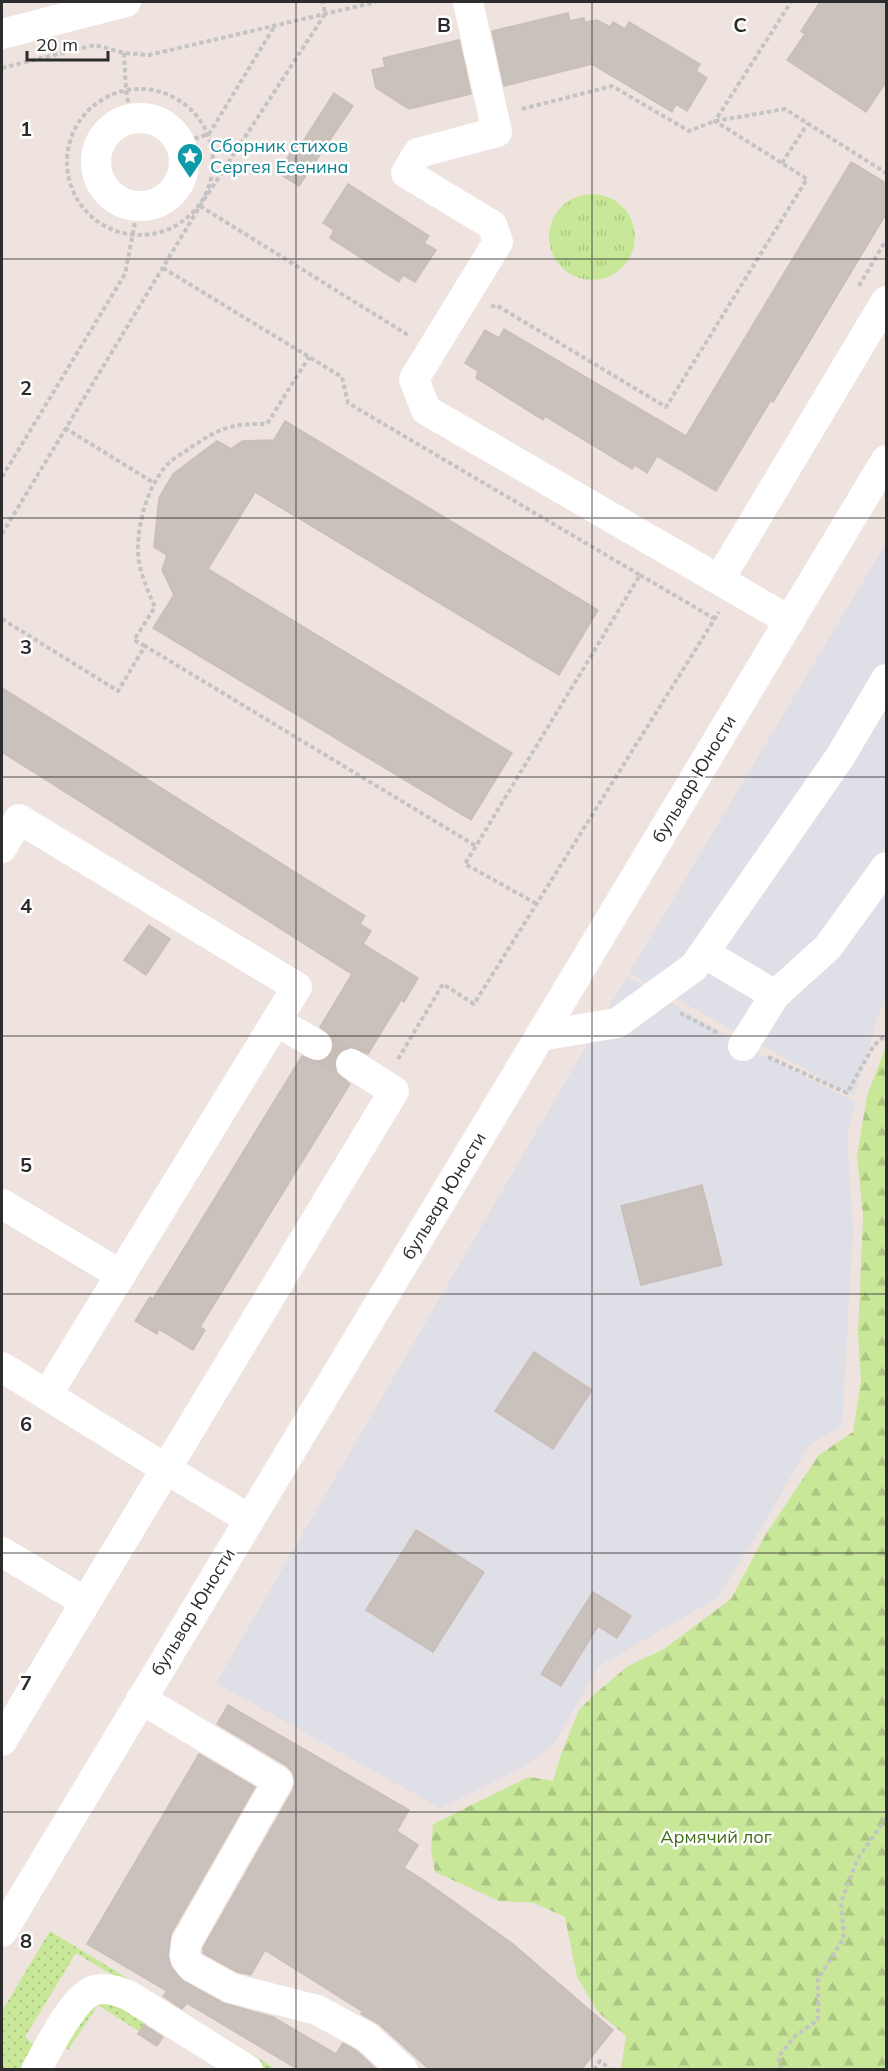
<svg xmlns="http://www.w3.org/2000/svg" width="888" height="2071" font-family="Mulish,sans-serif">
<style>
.industrial{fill:#dfdfe7}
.grass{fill:url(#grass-dots)}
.forest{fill:url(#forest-firs)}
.park{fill:url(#park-tufts)}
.building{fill:#c9c1bc;stroke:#cabeb7;stroke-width:1.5}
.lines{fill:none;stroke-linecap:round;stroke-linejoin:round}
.minor-tunnel{stroke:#c7beba;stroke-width:30;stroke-dasharray:30 15;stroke-linecap:butt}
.path{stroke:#c4c4c4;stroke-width:4;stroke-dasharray:4.5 3;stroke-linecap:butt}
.minor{stroke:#fff;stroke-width:30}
.grid{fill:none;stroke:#2c2c2c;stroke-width:1.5;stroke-opacity:0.55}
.labels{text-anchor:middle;stroke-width:5;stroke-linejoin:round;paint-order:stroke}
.culture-label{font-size:18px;fill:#0d838f;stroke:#fff;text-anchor:start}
.street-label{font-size:18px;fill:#2c2c2c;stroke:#fff}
.park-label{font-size:18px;fill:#406e17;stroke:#fff}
.grid-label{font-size:20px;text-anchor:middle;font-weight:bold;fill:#2c2c2c;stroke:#fff;stroke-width:5;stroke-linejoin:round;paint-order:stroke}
</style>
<defs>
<pattern id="grass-dots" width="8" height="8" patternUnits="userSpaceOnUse" patternTransform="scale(1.5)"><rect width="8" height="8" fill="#c8e798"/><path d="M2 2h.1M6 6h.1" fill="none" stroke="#acc683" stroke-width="1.8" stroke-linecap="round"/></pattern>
<pattern id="forest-firs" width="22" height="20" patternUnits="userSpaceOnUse" patternTransform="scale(1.5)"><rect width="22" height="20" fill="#c8e798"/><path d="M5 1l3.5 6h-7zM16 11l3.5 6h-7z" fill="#acc683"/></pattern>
<pattern id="park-tufts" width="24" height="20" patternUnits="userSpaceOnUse" patternTransform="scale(1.5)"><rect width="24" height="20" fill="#c8e798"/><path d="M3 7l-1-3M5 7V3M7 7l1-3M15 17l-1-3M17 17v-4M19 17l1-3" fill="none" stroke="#acc683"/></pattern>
</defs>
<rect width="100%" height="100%" fill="#eee3de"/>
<!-- industrial -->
<g class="industrial">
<polygon points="886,543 886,998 876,1021 854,1096 629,973"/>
<polygon points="627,976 743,1046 856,1102 847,1135 853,1231 842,1426 809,1445 760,1530 717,1598 599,1666 554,1744 528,1764 440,1808 216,1683"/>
</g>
<!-- grass -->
<g class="grass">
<polygon points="50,1931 276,2069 266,2069 76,1953 25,2037 37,2048 29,2069 2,2069 2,2011"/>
<polygon points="104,2001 148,2020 140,2032 98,2005 68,2050 62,2046 89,2007"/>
</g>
<!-- forest -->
<polygon class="forest" points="886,1046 886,2069 621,2069 626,2036 598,2012 577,1977 565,1917 534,1903 499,1901 435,1872 431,1850 433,1824 529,1777 553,1781 561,1754 579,1710 596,1693 628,1666 664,1649 731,1599 766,1534 819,1455 853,1432 861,1381 858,1334 863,1216 857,1156 867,1096"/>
<!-- park -->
<circle class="park" cx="592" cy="237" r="43"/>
<!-- building -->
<g class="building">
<polygon points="820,2 886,2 886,82 866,112 787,60 805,34 801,31"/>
<polygon points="568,13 570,21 584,18 585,22 597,20 610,27 613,22 625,29 629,22 700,64 696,71 707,78 687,111 676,104 672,112 592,64 504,86 492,31"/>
<polygon points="459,40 471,94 409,109 376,88 372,70 385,67 383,58"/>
<polygon points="334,93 353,106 299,186 278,173 293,149 297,151"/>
<polygon points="851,162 886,183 886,214 773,402 771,400 716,491 657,456 647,473 635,465 632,469 545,416 543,420 476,378 478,371 465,363 485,330 499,338 504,329 686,436"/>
<polygon points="348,184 429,236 424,243 436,250 415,282 403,275 399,282 330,238 334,230 323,223"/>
<polygon points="285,421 598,610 559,675 255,492 208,569 512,753 471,820 153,628 174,595 162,570 167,555 154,547 159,498 173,474 217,441 231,449 242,441 274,440"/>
<polygon points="2,688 365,916 360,924 371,931 363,944 418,978 404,1002 401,1000 368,1054 351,1047 342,1049 336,1055 334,1064 336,1072 350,1084 200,1327 205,1330 193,1350 159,1329 157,1334 135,1321 150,1297 153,1299 302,1056 317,1062 325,1060 332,1054 334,1046 332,1037 320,1027 352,974 2,752"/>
<polygon points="149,925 170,939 146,975 124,960"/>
<polygon points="702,1185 722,1265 641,1285 621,1206"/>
<polygon points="534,1352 592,1390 553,1449 495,1411"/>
<polygon points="416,1530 484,1572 433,1652 366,1610"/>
<polygon points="593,1592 631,1616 617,1638 598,1626 561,1686 541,1674"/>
<polygon points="228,1705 409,1810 397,1831 418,1845 404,1868 425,1881 513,1944 613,2030 581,2070 430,2070 379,2024 361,2014 362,2011 265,1950 251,1975 237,1972 203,1953 203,1948 293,1790 295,1782 293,1773 287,1766 217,1724"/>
<polygon points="199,1754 255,1787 171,1934 168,1956 171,1967 183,1981 223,2003 273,2017 336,2054 343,2043 357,2051 377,2070 299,2070 187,2003 182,2009 163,1996 167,1991 87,1944"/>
<polygon points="144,2025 163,2037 157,2046 138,2034"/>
</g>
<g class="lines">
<!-- minor-tunnel -->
<polyline class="minor-tunnel" points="317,1045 351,1064"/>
<!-- path -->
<g class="path">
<polyline points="124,53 126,90 131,119"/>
<polyline points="2,68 95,45 124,53 149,55 376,2"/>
<circle cx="140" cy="162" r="73"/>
<polyline points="522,109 612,86 689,131 715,121 785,109 886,173"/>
<polyline points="180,143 209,134 274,27"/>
<polyline points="782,163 808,123"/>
<polyline points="200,206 408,335"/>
<polyline points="163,268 342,377 348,403 640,575 465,864 537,904"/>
<polyline points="859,286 886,240"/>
<polyline points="491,307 496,305 666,407 807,179 715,121 791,2"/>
<polyline points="65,428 154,483"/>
<polyline points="2,477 125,274 138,207"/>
<polyline points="2,534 200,206 325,14 323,2"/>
<polyline points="640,575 715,619"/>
<polyline points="2,619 118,691 145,646 476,846"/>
<path d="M 145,646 L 134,640 L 155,607 C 147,589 138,569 138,550 C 138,521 148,485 168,464 C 174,458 183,453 190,448 C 219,428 233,423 267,424 L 309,357"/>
<polyline points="680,1013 718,1033"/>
<polyline points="768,1057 847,1093 874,1045 886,1035"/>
<polyline points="398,1059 443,984 474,1004 719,612"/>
<polyline points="594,2070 600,2061 611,2070"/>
<polyline points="781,2070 779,2056 794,2037 818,2020 818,1979 844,1938 841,1903 857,1860 886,1818"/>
</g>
<!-- minor -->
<g class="minor">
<polyline points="468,2 497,132 418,153 406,173 492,225 498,242 414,379 426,410 790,621"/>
<polyline points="2,34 126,2"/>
<circle cx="140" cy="162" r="44"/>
<polyline points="719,580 886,301"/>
<polyline points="2,848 19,819 297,987 47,1395"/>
<polyline points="704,953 775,995 828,947 886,867"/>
<polyline points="276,1021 317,1045"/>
<polyline points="540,1036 617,1023 694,967 840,757 886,679"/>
<polyline points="743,1046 775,995"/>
<polyline points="2,1204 121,1275"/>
<polyline points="2,1367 166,1469 394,1091 351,1064"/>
<polyline points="2,1552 85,1602"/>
<polyline points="141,1699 278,1781 186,1943 185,1957 191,1966 231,1988 317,2010 367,2037 403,2070"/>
<polyline points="2,1741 166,1469 249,1519"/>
<polyline points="2,1932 886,460"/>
<path d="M 36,2070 C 48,2050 73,1996 95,1990 C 106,1987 117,1991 128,1995 L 248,2070"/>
</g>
</g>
<!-- grid -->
<path class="grid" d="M 296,2 L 296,2070M 592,2 L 592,2070M 2,259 L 886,259M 2,518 L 886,518M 2,777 L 886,777M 2,1036 L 886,1036M 2,1294 L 886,1294M 2,1553 L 886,1553M 2,1812 L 886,1812"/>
<!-- icons -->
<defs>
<g id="sight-pin" transform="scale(1.35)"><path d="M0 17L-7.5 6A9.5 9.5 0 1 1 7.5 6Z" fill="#0f9aa8" stroke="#fff"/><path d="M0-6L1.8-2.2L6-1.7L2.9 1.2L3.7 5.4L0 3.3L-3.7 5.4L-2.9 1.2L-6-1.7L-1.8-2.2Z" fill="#fff"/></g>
</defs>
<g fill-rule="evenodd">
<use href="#sight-pin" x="190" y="156"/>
</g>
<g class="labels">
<!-- culture labels -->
<g class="culture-label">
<text x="210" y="152">Сборник стихов<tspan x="210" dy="21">Сергея Есенина</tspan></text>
</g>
<!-- street labels -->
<g class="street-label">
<text transform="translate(694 779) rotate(-59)" y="6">бульвар Юности</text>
<text transform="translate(444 1196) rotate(-59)" y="6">бульвар Юности</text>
<text transform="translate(193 1612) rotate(-59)" y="6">бульвар Юности</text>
</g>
<!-- park labels -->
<g class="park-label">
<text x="716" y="1843">Армячий лог</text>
</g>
</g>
<g class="grid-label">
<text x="444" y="32">B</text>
<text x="740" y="32">C</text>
<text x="26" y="136">1</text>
<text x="26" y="395">2</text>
<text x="26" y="654">3</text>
<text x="26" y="913">4</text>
<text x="26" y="1172">5</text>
<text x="26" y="1431">6</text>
<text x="26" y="1690">7</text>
<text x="26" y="1948">8</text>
</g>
<!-- border -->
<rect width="888" height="2071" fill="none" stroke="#2c2c2c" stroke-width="6"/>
<!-- scale -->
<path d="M27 51v9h81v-9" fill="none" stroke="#2c2c2c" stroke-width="3"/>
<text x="36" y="51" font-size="18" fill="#2c2c2c" stroke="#ffffff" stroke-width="4.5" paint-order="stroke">20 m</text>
</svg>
